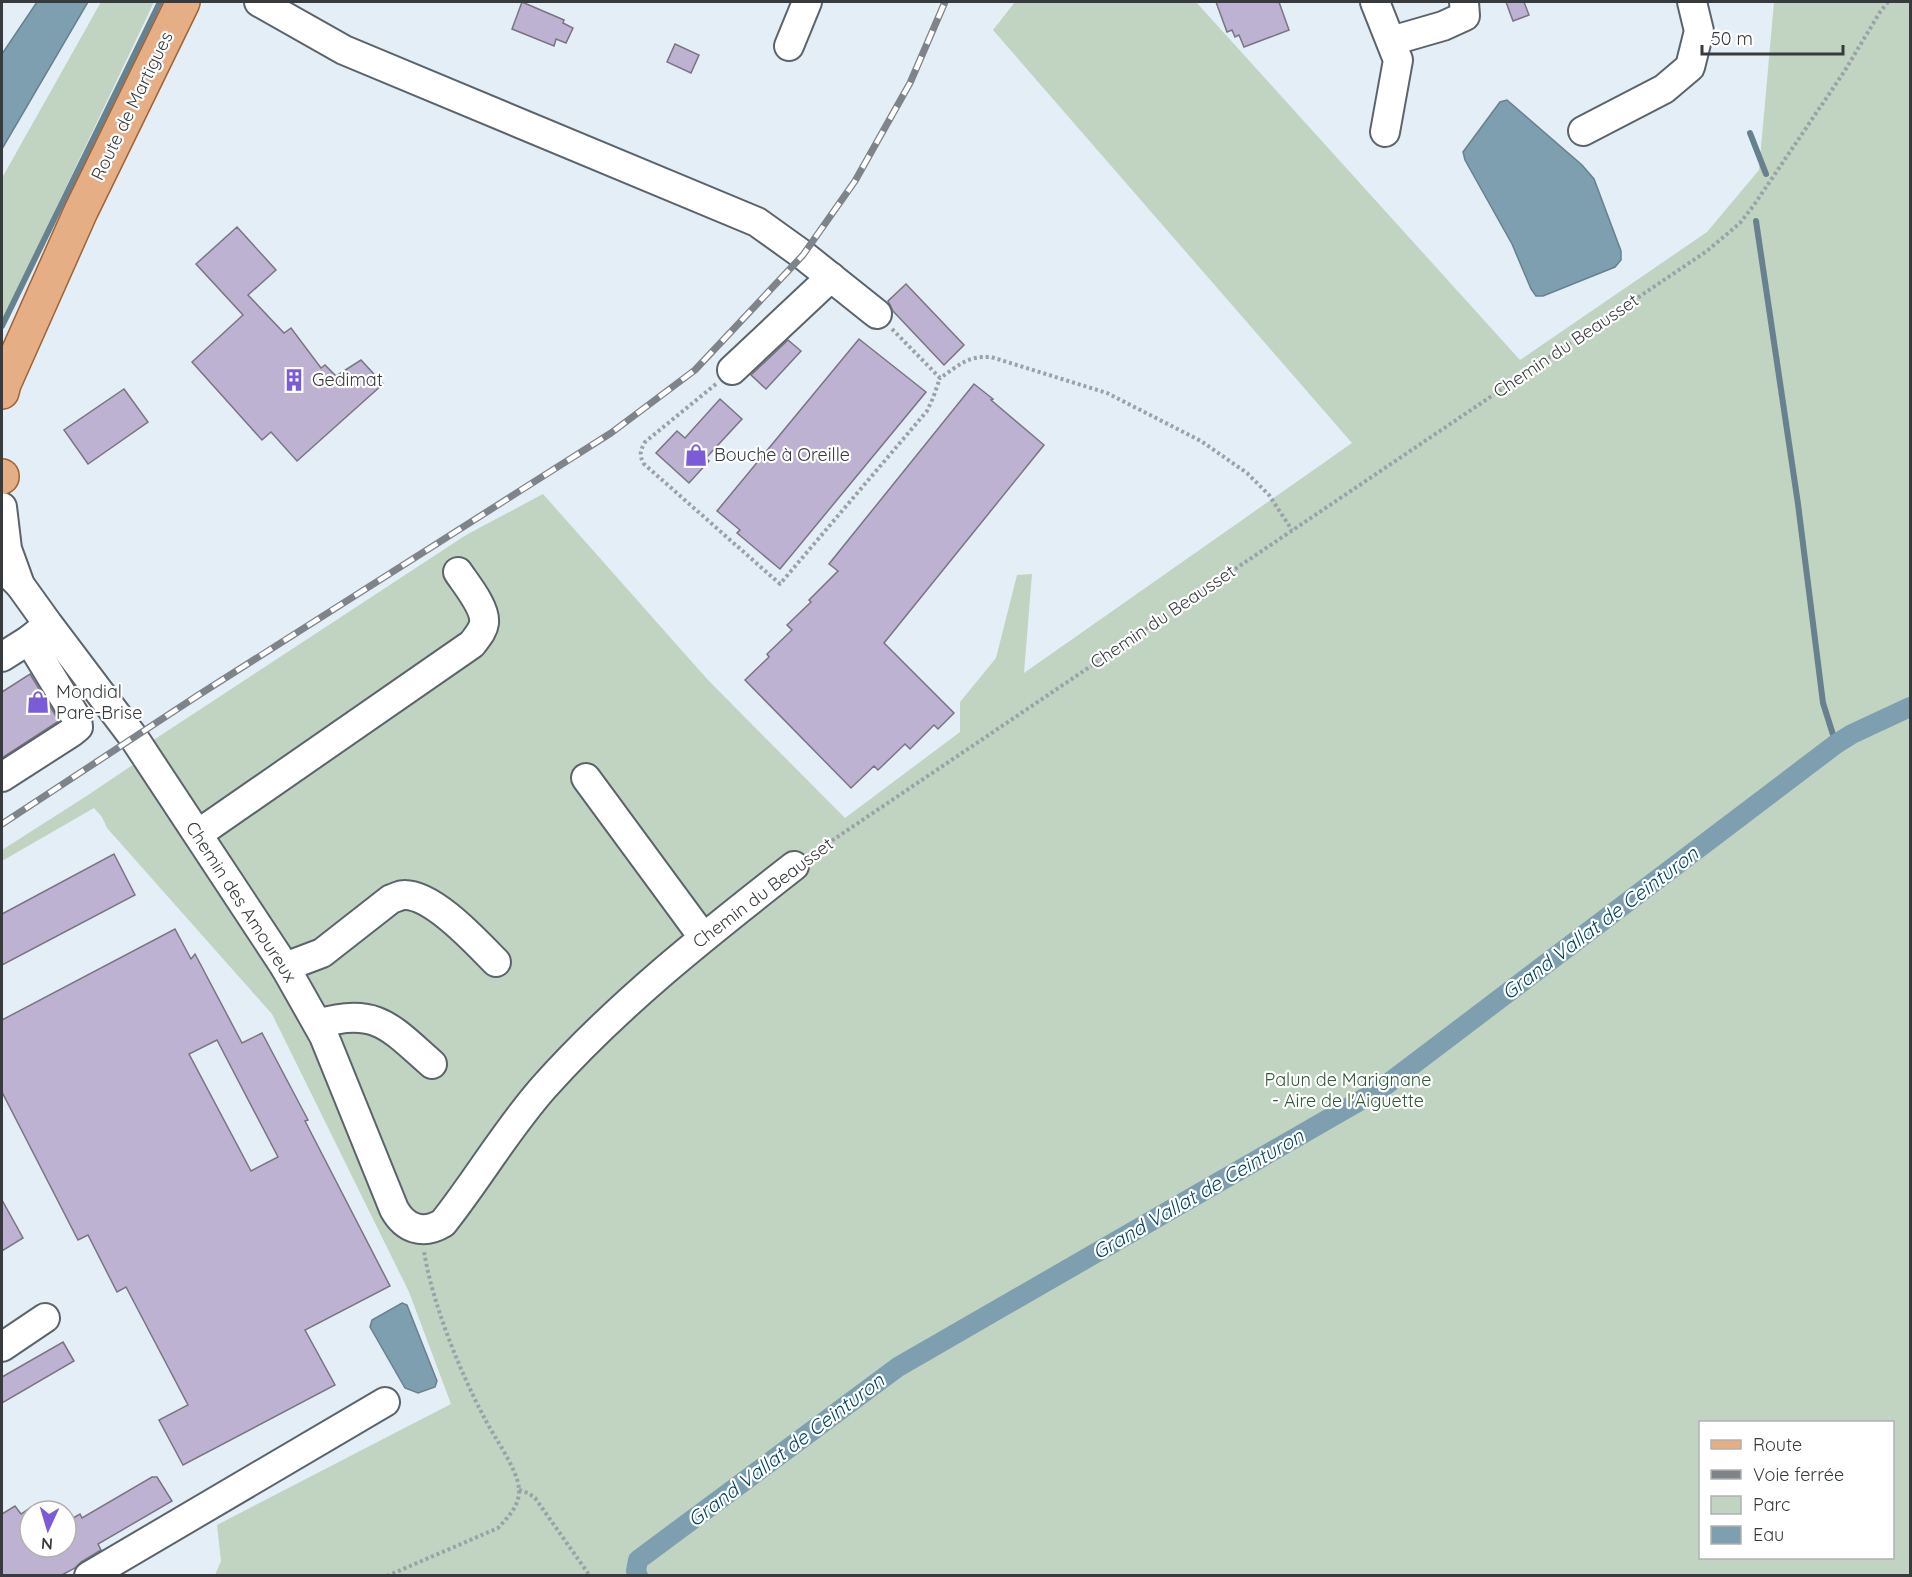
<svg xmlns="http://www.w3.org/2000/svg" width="1912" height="1577" font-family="Quicksand,sans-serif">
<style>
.green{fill:#c0d4c1;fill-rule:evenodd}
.water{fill:#7d9fb0;stroke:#68818e;stroke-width:1.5}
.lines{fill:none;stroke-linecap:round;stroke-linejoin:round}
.stream{stroke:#68818e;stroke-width:6}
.canal{stroke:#7d9fb0;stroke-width:20}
.building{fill:#bdb2d2;stroke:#797580;stroke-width:1.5;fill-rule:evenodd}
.minor-casing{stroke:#5b646b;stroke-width:32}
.major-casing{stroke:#9d6336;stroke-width:36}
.path{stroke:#9aa2a8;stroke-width:4;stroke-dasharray:3 3;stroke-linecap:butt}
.minor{stroke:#fff;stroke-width:28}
.major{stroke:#e5ae84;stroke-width:33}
.rail-casing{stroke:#7e848a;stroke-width:7}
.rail{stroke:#fff;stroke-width:4.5;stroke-dasharray:14;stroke-linecap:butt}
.labels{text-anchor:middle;stroke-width:4.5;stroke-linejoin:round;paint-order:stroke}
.street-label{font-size:18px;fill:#373b3e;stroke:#fff}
.poi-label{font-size:18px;fill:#373b3e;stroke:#fff;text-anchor:start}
.park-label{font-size:18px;fill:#2f5834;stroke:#fff}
.water-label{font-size:20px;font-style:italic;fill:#004660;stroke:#fff}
</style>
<rect width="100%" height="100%" fill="#e4eef7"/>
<!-- green -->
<g class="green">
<polygon points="101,2 154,2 2,322 2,178"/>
<path d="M 1015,2 L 1196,2 L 1520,360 L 1707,232 L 1759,170 L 1774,2 L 1910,2 L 1910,1575 L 215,1575 L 221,1561 L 217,1525 L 451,1404 L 409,1292 L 272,1014 L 107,828 L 102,817 L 94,808 L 2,861 L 2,850 L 85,797 L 140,760 L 149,743 L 466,535 L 543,494 L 708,680 L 845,818 L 960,732 L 960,702 L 996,658 L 1017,575 L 1032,574 L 1024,673 L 1352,443 L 993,30 ZM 1700,1422 L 1892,1422 L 1892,1558 L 1700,1558 Z"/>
</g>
<!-- water -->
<g class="water">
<polygon points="37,2 88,2 2,149 2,54"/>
<polygon points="1507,100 1582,165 1594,179 1621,251 1621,260 1615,267 1543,296 1536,296 1531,289 1512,244 1465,160 1463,152 1500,102"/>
<polygon points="402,1303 407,1305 437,1381 435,1387 418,1393 405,1388 370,1327 372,1320"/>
</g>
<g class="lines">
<!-- stream -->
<g class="stream">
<polyline points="1750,133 1766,174"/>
<polyline points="1756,221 1798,504 1823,703 1836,744"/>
<polyline points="2,326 160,2"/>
</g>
<!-- canal -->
<polyline class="canal" points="638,1576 636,1571 638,1560 898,1367 1382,1088 1836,744 1852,734 1910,707"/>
</g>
<!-- building -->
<g class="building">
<polygon points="522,2 564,20 563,23 573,28 566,43 556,39 554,46 512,29"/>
<polygon points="1216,2 1279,2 1289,30 1244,47 1239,35 1235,37 1232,30 1227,32"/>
<polygon points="1506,2 1524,2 1529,15 1513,21"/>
<polygon points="675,44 699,55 691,73 667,62"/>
<polygon points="237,227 276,270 248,295 284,333 291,328 321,368 325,365 336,376 361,360 383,384 297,461 271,432 262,440 192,362 243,315 196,264"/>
<polygon points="906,284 964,345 944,365 893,311 888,301"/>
<polygon points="859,339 926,392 780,569 737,533 740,530 717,511"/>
<polygon points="788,340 801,351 766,389 751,375"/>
<polygon points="974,384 993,399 991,400 1044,445 884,643 954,713 938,729 934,725 910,749 905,744 878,770 874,766 851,788 745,680 769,657 767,654 792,630 787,625 811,602 809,600 838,571 829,564"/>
<polygon points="124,389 148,422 88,464 64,430"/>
<polygon points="720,399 742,419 706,458 709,461 689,483 656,453 677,431 685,438"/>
<polygon points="30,674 59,721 2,758 2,692"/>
<polygon points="114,854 135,895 2,965 2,914"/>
<path d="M 175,929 L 191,959 L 195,954 L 242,1043 L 262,1033 L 308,1120 L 305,1121 L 390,1286 L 305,1330 L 335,1385 L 183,1465 L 159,1420 L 188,1405 L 126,1287 L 117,1292 L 88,1235 L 78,1240 L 2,1092 L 2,1020 ZM 217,1040 L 278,1157 L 251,1171 L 189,1054 Z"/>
<polygon points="2,1200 23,1238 2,1251"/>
<polygon points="63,1342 74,1361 2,1403 2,1377"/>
<polygon points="152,1477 157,1477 172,1501 98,1544 101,1550 81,1562 75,1568 62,1575 2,1575 2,1514 15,1506 21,1514 30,1508 30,1547 66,1547 66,1522 80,1514 82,1518"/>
</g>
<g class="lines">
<!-- minor casing -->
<g class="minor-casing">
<g id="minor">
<polyline points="259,2 344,50 757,222 803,255 877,314"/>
<polyline points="1375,2 1398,60 1385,132"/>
<polyline points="1391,41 1443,26 1465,16 1464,2"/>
<polyline points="789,46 807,2"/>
<polyline points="1583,131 1664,89 1690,67 1699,31 1692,2"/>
<polyline points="732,370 831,277"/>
<polyline points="2,507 7,549 20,585 2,567"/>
<path d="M 20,585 L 48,624 L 134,738 L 285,967 L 324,1036 L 394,1209 C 405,1229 423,1235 443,1223 C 478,1179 506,1130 544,1087 C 618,1004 707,934 794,866"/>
<polyline points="2,657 29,640 44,628"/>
<polyline points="2,777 72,732 78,727 77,719 29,640"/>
<polyline points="586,778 703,937"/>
<path d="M 198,834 L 472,644 C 477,637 483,631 484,623 C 486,608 466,584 458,572"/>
<path d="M 285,967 L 322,953 L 391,899 C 395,898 400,895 404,895 C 433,894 477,943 496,962"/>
<path d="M 318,1024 C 376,1006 391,1028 432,1064"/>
<polyline points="2,1347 45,1318"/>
<polyline points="89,1576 385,1402"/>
</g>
</g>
<!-- major casing -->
<g class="major-casing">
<g id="major">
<polyline points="2,392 4,384 81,211 183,2"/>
<polyline points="2,476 2,477"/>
</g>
</g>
<!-- path -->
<g class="path">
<path d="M 892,329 L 940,378 C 960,365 966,356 991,357 L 1107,393 L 1201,441 L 1247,473 L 1269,495 L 1292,530"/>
<path d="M 716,384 L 645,442 C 640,451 639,455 644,464 L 780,584 L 927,411 L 933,398 L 940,378"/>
<polyline points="812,854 1707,251 1740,223 1754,205 1844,72 1880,12 1888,2"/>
<polyline points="519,1490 528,1493 535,1498 590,1576"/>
<path d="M 387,1576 L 498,1528 C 509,1516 520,1505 519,1489 C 518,1470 494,1437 485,1419 C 460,1372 432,1303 424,1251"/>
</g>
<!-- minor -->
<use href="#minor" class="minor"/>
<!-- major -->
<use href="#major" class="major"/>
<!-- rail casing -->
<g class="rail-casing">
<polyline id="rail" points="2,824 197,696 611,433 695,370 803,255 855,181 910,83 945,2"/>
</g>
<!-- rail -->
<use href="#rail" class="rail"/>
</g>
<!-- icons -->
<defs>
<g id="building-bare" transform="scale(1.8)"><path d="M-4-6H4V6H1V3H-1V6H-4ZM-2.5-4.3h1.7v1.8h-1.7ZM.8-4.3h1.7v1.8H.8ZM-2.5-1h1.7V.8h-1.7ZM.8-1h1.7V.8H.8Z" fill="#7c5cd6" stroke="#fff" stroke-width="2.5" paint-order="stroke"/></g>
<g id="shop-bare" transform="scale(1.8)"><path d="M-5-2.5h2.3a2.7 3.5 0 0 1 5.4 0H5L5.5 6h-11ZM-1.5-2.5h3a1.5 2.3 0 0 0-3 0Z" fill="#7c5cd6" stroke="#fff" stroke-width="2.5" paint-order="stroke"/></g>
</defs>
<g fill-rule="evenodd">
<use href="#building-bare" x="294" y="380"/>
<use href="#shop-bare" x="696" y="455"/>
<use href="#shop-bare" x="38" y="702"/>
</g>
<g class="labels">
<!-- street labels -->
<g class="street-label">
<text transform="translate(132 106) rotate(-64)" y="6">Route de Martigues</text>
<text transform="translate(1566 346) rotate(-34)" y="6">Chemin du Beausset</text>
<text transform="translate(1163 617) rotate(-34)" y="6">Chemin du Beausset</text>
<text transform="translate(763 893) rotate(-37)" y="6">Chemin du Beausset</text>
<text transform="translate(241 902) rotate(57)" y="6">Chemin des Amoureux</text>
</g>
<!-- poi labels -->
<g class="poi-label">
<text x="312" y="386">Gedimat</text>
<text x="714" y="461">Bouche à Oreille</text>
<text x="56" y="698">Mondial<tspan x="56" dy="21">Pare-Brise</tspan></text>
</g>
<!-- park labels -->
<g class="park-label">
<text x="1348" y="1086">Palun de Marignane<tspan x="1348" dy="21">- Aire de l'Aiguette</tspan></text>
</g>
<!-- water labels -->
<g class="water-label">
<text transform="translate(1600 923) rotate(-37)" y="7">Grand Vallat de Ceinturon</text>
<text transform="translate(1198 1194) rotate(-30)" y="7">Grand Vallat de Ceinturon</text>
<text transform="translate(786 1450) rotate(-37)" y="7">Grand Vallat de Ceinturon</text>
</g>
</g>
<!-- border -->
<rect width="1912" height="1577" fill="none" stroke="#373b3e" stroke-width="6"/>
<!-- legend -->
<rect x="1699" y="1421" width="195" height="138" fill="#ffffff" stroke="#afb1b2" stroke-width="1.5"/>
<rect x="1711" y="1440" width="30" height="9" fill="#e5ae84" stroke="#afb1b2" stroke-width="1.5"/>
<text x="1753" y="1451" font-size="18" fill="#373b3e">Route</text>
<rect x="1711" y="1470" width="30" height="9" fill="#7e848a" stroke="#afb1b2" stroke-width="1.5"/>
<text x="1753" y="1481" font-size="18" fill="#373b3e">Voie ferrée</text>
<rect x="1711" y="1496" width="30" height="18" fill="#c0d4c1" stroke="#afb1b2" stroke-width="1.5"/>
<text x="1753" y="1511" font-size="18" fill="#373b3e">Parc</text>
<rect x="1711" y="1526" width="30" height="18" fill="#7d9fb0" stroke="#afb1b2" stroke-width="1.5"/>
<text x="1753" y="1541" font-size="18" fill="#373b3e">Eau</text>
<!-- north arrow -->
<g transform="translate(48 1529) rotate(184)"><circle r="28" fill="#ffffff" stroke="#afb1b2" stroke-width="1.5"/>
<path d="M0-4.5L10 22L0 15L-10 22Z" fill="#7c5cd6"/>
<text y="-9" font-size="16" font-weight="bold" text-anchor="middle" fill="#373b3e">N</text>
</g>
<!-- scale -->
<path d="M1702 45v9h141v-9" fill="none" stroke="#373b3e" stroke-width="3"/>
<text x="1711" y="45" font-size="18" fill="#373b3e" stroke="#ffffff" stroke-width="4.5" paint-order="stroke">50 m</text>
</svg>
